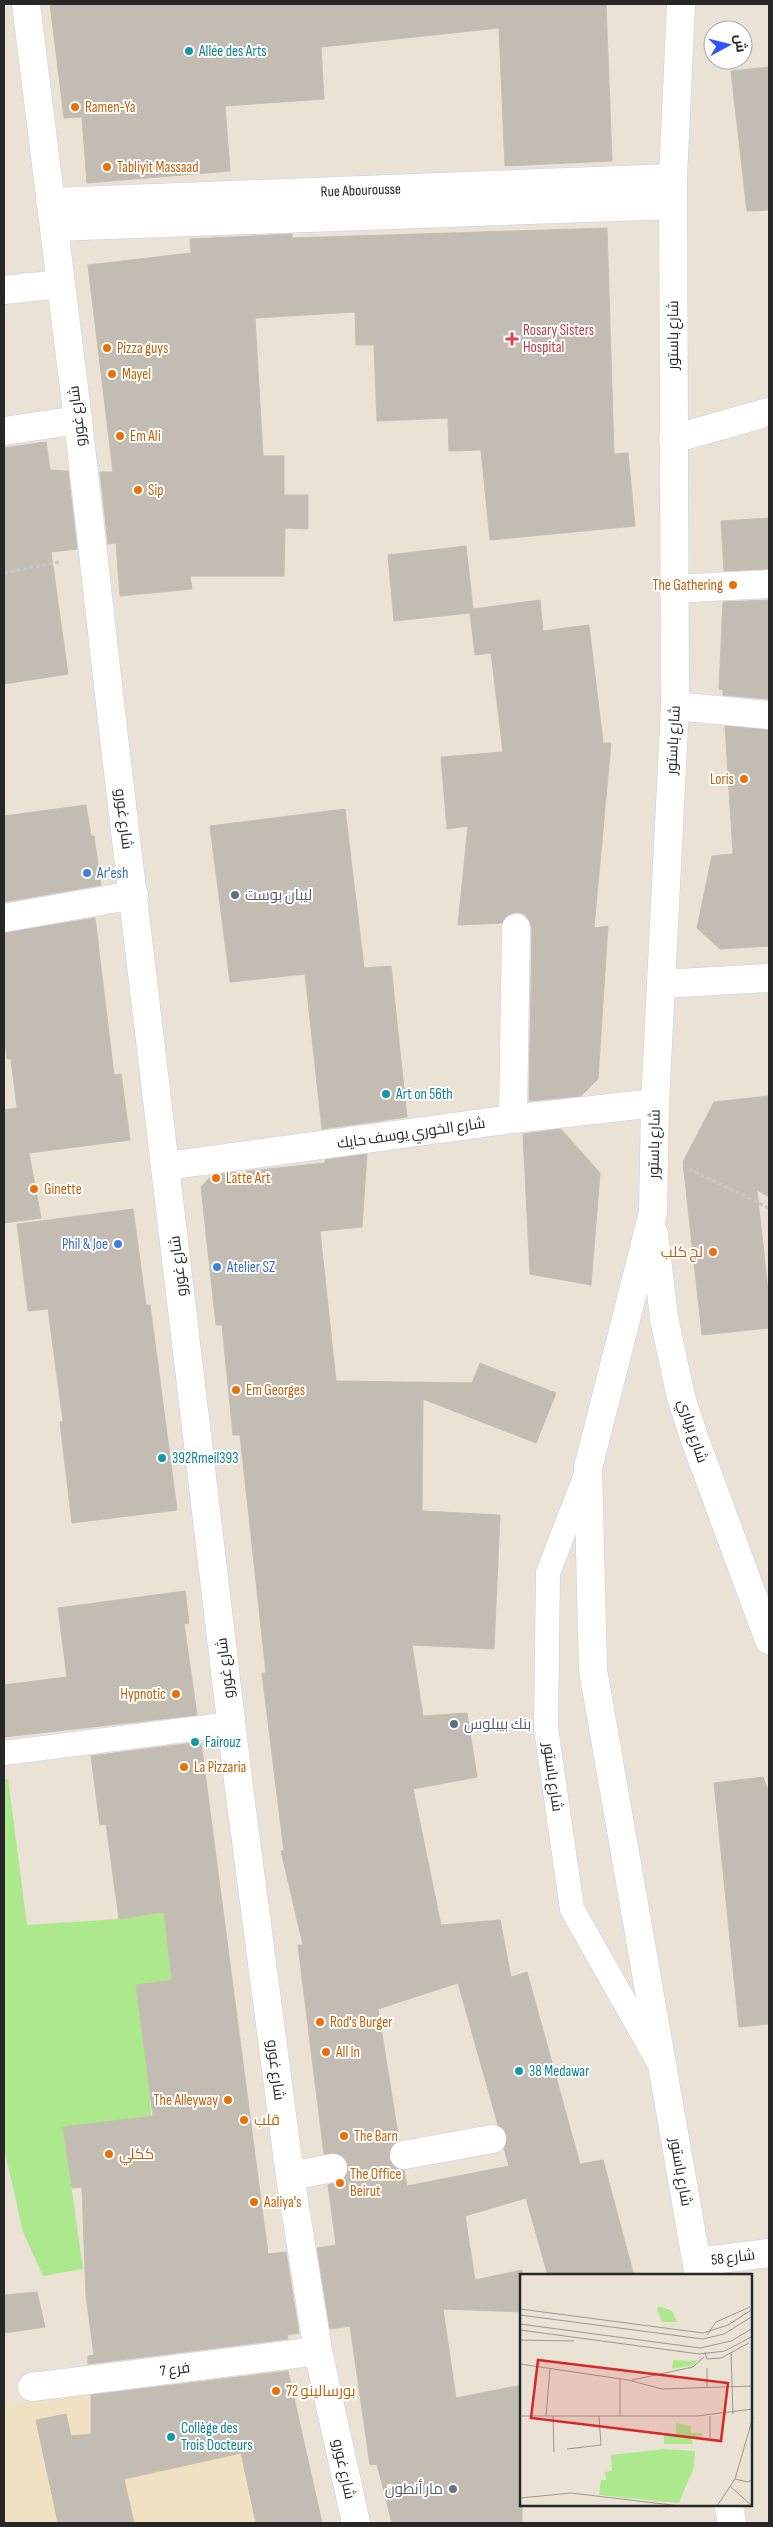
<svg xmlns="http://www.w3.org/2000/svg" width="773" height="2527" font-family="'Sofia Sans Condensed',Cairo,sans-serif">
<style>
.education{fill:#f0e1c3}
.green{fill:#abe98c}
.building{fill:#c2bcb3;stroke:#c6beb0;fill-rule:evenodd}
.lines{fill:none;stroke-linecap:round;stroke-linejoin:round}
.street-tunnel{stroke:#c4bdb3;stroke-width:28;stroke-dasharray:28 14;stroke-linecap:butt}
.lane-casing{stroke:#cbcfe2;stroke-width:25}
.street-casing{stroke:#cbcfe2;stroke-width:29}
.secondary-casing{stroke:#cbcfe2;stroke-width:29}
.path{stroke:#c7c7c7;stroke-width:3;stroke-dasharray:4 2.5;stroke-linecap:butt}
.lane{stroke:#fff;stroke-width:24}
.street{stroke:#fff;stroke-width:28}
.secondary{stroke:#fff;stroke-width:28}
.culture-dot{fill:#0f9aa8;stroke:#fff;stroke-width:2}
.food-dot{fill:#e8710a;stroke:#fff;stroke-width:2}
.health-dot{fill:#e0444e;stroke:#fff;stroke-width:2}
.shop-dot{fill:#3f7fe0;stroke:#fff;stroke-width:2}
.service-dot{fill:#5c6f8a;stroke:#fff;stroke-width:2}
.worship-dot{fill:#6b7280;stroke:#fff;stroke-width:2}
.labels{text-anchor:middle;stroke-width:4;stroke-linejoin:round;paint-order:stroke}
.culture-label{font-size:15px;fill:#0d838f;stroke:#fff;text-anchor:start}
.food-label{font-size:15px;fill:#c56008;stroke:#fff;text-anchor:start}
.street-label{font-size:15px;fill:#272727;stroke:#fff}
.health-label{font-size:15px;fill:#be3a42;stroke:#fff;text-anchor:start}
.shop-label{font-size:15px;fill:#366cbe;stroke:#fff;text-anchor:start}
.service-label{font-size:15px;fill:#4e5e75;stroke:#fff;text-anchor:start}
.worship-label{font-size:15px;fill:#5b616d;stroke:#fff;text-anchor:end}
.inset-road{fill:none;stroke:#9d9790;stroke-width:1}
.view{fill:#d62828;fill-opacity:0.15;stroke:#d62828;stroke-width:2.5}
.inset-edge{fill:none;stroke:#272727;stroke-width:2.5}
</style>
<rect width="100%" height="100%" fill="#ebe2d6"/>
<!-- education -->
<polygon class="education" points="287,2365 322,2523 4,2523 4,2405"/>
<!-- green -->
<polygon class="green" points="4,1779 8,1779 27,1925 119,1919 164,1912 172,1980 136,1985 150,2094 151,2117 63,2128 83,2269 43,2276 23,2232 4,2148"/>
<!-- building -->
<g class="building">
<polygon points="50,4 606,4 612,161 505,166 499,28 321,47 324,99 225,106 230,171 87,183 82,117 64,118"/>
<polygon points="769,67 769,210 747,211 731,71"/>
<polygon points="607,228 614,454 628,453 635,526 490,540 481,450 449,451 448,418 377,421 374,345 356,345 355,312 255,318 263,456 284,456 284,495 308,495 308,529 285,528 284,576 190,576 192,589 120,596 116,543 108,544 100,472 113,472 88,265 191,253 190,239 292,234 292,238"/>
<polygon points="46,442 50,470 68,471 77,549 51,552 68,674 4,684 4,448"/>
<polygon points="769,518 769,569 724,571 721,521"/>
<polygon points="466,546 473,609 540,600 543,631 589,625 603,743 611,743 594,928 608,926 598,1079 581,1096 529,1101 532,928 529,920 524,914 516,912 508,915 502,923 458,925 468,826 447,829 441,757 503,752 491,653 475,655 470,613 394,621 388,555"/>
<polygon points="769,600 769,699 723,695 723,690 719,689 723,602"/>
<polygon points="725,726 769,730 769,946 720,949 697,928 712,856 733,854"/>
<polygon points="86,805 91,836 94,836 101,885 4,902 4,816"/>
<polygon points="345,809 364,968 391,966 407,1117 322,1129 305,974 230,982 210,826"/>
<polygon points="95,918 114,1075 121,1074 130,1140 29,1153 41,1218 4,1223 4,1110 17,1108 11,1059 7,1059 4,1030 4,933"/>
<polygon points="769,1096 769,1197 757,1190 769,1300 769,1328 702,1335 683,1162 714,1102"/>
<polygon points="561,1129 600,1173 591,1285 530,1274 523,1134"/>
<path d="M 367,1154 L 362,1227 L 320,1231 L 336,1381 L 472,1383 L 480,1363 L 556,1393 L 536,1443 L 423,1399 L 422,1511 L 500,1515 L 494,1649 L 412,1645 L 423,1716 L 467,1713 L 477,1777 L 413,1789 L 441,1925 L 500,1920 L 511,1977 L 527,1972 L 580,2164 L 603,2160 L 634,2276 L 548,2276 L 526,2198 L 465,2216 L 475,2280 L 522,2270 L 522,2312 L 443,2309 L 456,2398 L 522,2385 L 522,2523 L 392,2523 L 377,2464 L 370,2465 L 350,2326 L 330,2329 L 317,2248 L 336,2245 L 328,2185 L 343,2180 L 348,2173 L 348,2166 L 345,2158 L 339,2153 L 324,2154 L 298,1945 L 303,1945 L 281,1851 L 284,1851 L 262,1673 L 266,1673 L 240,1435 L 233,1435 L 222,1325 L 216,1325 L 201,1187 L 212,1175 L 325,1163 L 325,1160 ZM 458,1983 L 498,2125 L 504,2129 L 507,2136 L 504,2148 L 509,2166 L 407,2186 L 404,2170 L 392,2165 L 389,2157 L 390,2149 L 399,2140 L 378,2009 Z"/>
<polygon points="133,1209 146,1305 150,1305 177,1510 72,1523 60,1422 63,1421 48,1309 28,1311 17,1224"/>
<polygon points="185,1591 189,1623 184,1624 197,1715 4,1737 4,1685 67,1677 58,1608"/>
<polygon points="201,1742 268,2254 286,2252 299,2333 287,2335 288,2339 88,2364 88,2356 94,2355 86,2296 82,2187 72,2188 63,2127 153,2116 136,1985 172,1980 164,1912 119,1919 106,1824 100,1825 91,1756"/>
<polygon points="763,1777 769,1793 769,2024 739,2027 714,1783"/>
<polygon points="37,2292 45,2327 4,2333 4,2295"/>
<polygon points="288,2371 322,2523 256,2523 241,2453 124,2479 134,2523 58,2523 36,2420 66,2414 71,2436 91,2434 91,2395"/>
</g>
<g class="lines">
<!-- street-tunnel -->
<polyline class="street-tunnel" points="333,2168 404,2155"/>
<!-- lane casing -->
<g class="lane-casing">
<g id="lane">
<polyline points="587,1472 548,1573 546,1728 572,1909 658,2061"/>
<polyline points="4,1753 231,1724"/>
</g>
</g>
<!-- street casing -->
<g class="street-casing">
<g id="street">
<path id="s1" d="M 50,202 L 673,178"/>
<polyline points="54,227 673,205"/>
<polyline points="4,290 61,284"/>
<polyline points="4,431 78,420"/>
<polyline points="673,439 769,412"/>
<polyline points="673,589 769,584"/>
<polyline points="675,706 769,715"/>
<polyline points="4,918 134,895"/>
<polyline points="661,984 769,978"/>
<polyline points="513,1119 516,928"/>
<polyline points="166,1166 513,1119 655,1103"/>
<polyline points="404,2155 492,2139"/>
<polyline points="290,2176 333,2168"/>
<polyline points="697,2262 769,2253"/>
<polyline points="32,2387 318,2351"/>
</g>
</g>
<!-- secondary casing -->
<g class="secondary-casing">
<g id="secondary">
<polyline points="26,4 78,420 114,738 238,1780 290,2176 318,2351 356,2523"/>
<polyline points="681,4 673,178 675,706 655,1103 653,1213 588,1468 593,1670 699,2276"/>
<polyline points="654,1234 664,1318 681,1397 695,1440 769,1640"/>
<polyline points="729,2506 732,2523"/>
</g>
</g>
<!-- path -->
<g class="path">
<polyline points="4,573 59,562"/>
<polyline points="689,1169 769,1208"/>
</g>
<!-- lane -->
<use href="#lane" class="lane"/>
<!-- street -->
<use href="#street" class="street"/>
<!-- secondary -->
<use href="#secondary" class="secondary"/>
</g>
<!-- markers -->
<g class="culture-dot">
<circle cx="189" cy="51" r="5"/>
<circle cx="386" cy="1094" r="5"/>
<circle cx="162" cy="1458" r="5"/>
<circle cx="195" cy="1742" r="5"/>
<circle cx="519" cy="2071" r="5"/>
<circle cx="171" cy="2437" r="5"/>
</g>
<g class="food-dot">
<circle cx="75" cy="107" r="5"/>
<circle cx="107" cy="167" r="5"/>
<circle cx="107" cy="348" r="5"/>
<circle cx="112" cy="374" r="5"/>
<circle cx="120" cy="436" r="5"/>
<circle cx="138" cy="490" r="5"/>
<circle cx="733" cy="585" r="5"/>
<circle cx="744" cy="779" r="5"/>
<circle cx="216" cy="1178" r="5"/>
<circle cx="34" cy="1189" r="5"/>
<circle cx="713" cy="1252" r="5"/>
<circle cx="236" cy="1390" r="5"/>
<circle cx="176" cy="1694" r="5"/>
<circle cx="184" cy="1767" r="5"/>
<circle cx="320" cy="2022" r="5"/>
<circle cx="326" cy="2052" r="5"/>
<circle cx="228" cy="2100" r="5"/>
<circle cx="244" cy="2120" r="5"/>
<circle cx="344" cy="2136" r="5"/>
<circle cx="109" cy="2154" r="5"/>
<circle cx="340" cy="2183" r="5"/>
<circle cx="254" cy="2202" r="5"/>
<circle cx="276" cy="2391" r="5"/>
</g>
<path class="health-dot" d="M509.5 331.5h5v5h5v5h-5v5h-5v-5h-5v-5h5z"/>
<g class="shop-dot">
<circle cx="87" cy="873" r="5"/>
<circle cx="118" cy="1244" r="5"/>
<circle cx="217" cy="1267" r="5"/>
</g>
<g class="service-dot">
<circle cx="235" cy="895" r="5"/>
<circle cx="454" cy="1724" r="5"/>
</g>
<circle class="worship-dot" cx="453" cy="2489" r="5"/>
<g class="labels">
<!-- culture labels -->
<g class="culture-label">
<text x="199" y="56">Allée des Arts</text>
<text x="396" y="1099">Art on 56th</text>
<text x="172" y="1463">392Rmeil393</text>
<text x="205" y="1747">Fairouz</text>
<text x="529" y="2076">38 Medawar</text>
<text x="181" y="2433">Collège des<tspan x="181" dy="17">Trois Docteurs</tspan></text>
</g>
<!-- food labels -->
<g class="food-label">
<text x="85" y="112">Ramen-Ya</text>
<text x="117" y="172">Tabliyit Massaad</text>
<text x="117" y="353">Pizza guys</text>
<text x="122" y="379">Mayel</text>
<text x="130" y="441">Em Ali</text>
<text x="148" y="495">Sip</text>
<text x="723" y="590" text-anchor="end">The Gathering</text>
<text x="734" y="784" text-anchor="end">Loris</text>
<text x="226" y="1183">Latte Art</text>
<text x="44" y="1194">Ginette</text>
<text x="703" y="1257" text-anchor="end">لج كلب</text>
<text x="246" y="1395">Em Georges</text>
<text x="166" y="1699" text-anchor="end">Hypnotic</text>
<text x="194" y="1772">La Pizzaria</text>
<text x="330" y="2027">Rod's Burger</text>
<text x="336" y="2057">All In</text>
<text x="218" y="2105" text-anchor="end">The Alleyway</text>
<text x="254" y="2125">قلب</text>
<text x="354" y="2141">The Barn</text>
<text x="119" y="2159">ككلي</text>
<text x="350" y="2179">The Office<tspan x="350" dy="17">Beirut</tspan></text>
<text x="264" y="2207">Aaliya's</text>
<text x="286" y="2396">بورسالينو 72</text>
</g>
<!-- street labels -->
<g class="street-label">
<text dy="5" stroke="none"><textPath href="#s1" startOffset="311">Rue Abourousse</textPath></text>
<text transform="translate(673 335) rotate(-90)" y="5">شارع باستور</text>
<text transform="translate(77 416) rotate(-97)" y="5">شارع غورو</text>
<text transform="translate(673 740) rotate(-87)" y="5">شارع باستور</text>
<text transform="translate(124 819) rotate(83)" y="5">شارع غورو</text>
<text transform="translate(411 1133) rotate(-8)" y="5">شارع الخوري يوسف حايك</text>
<text transform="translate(654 1144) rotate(-89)" y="5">شارع باستور</text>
<text transform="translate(178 1266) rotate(-97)" y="5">شارع غورو</text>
<text transform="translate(693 1431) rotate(72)" y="5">شارع برباري</text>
<text transform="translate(225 1668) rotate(-97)" y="5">شارع غورو</text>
<text transform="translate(553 1777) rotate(82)" y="5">شارع باستور</text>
<text transform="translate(276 2070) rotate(83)" y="5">شارع غورو</text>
<text transform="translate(681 2172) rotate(80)" y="5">شارع باستور</text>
<text transform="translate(733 2257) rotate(-7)" y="5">شارع 58</text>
<text transform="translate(175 2369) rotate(-7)" y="5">فرع 7</text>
<text transform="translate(344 2469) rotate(78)" y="5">شارع غورو</text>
</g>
<!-- health labels -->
<g class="health-label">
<text x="523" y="335">Rosary Sisters<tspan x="523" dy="17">Hospital</tspan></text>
</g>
<!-- shop labels -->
<g class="shop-label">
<text x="97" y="878">Ar'esh</text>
<text x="108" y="1249" text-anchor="end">Phil &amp; Joe</text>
<text x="227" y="1272">Atelier SZ</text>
</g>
<!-- service labels -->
<g class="service-label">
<text x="245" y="900">ليبان بوست</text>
<text x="464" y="1729">بنك بيبلوس</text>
</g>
<!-- worship labels -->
<g class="worship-label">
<text x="443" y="2494">مار أنطون</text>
</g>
</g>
<!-- overview -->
<g transform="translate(520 2274)">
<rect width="232" height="232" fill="#ebe2d6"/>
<path d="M 139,32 L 152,37 L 157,48 L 142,48 L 137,35 ZM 153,86 L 170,87 L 179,86 L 172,91 L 152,95 ZM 156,149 L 171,152 L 171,159 L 182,159 L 182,162 L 171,164 L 173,170 L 144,170 L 144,160 L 156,160 ZM 144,175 L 175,177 L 174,193 L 159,229 L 79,221 L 81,206 L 86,206 L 85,198 L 92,197 L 91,181 Z" fill="#abe98c"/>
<path class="inset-road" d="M 0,35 L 183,59 L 208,51 L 233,35M 0,41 L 183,65 L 204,60 L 233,42M 0,50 L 180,74 L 211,67 L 233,54M 0,56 L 179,80 L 205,77 L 233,62M 187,61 L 196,48 L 230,33M 0,66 L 54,67M 185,78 L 187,85 L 201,84 L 229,69M 211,80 L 213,140M 0,90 L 108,106 L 142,115 L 233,112M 187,94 L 187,113M 100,105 L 100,142M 112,106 L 173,93 L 184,83M 0,142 L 177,142 L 233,135M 26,142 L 30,95M 33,142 L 34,178M 190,142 L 190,164M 47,175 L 81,171 L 79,142M 215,205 L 228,208 L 233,205M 210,212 L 232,232M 0,224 L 51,219 L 160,232M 197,232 L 215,205 L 233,143"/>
<path class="view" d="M 18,86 L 208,109 L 201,167 L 11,144 Z"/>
<rect width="232" height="232" class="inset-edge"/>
</g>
<!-- border -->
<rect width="773" height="2527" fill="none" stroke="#272727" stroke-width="10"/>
<!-- north arrow -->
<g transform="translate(728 45) rotate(83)"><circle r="24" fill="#ffffff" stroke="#a9a9a9"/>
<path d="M0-4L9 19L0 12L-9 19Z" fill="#2f54ff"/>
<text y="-8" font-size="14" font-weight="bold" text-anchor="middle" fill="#272727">ش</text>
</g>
</svg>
